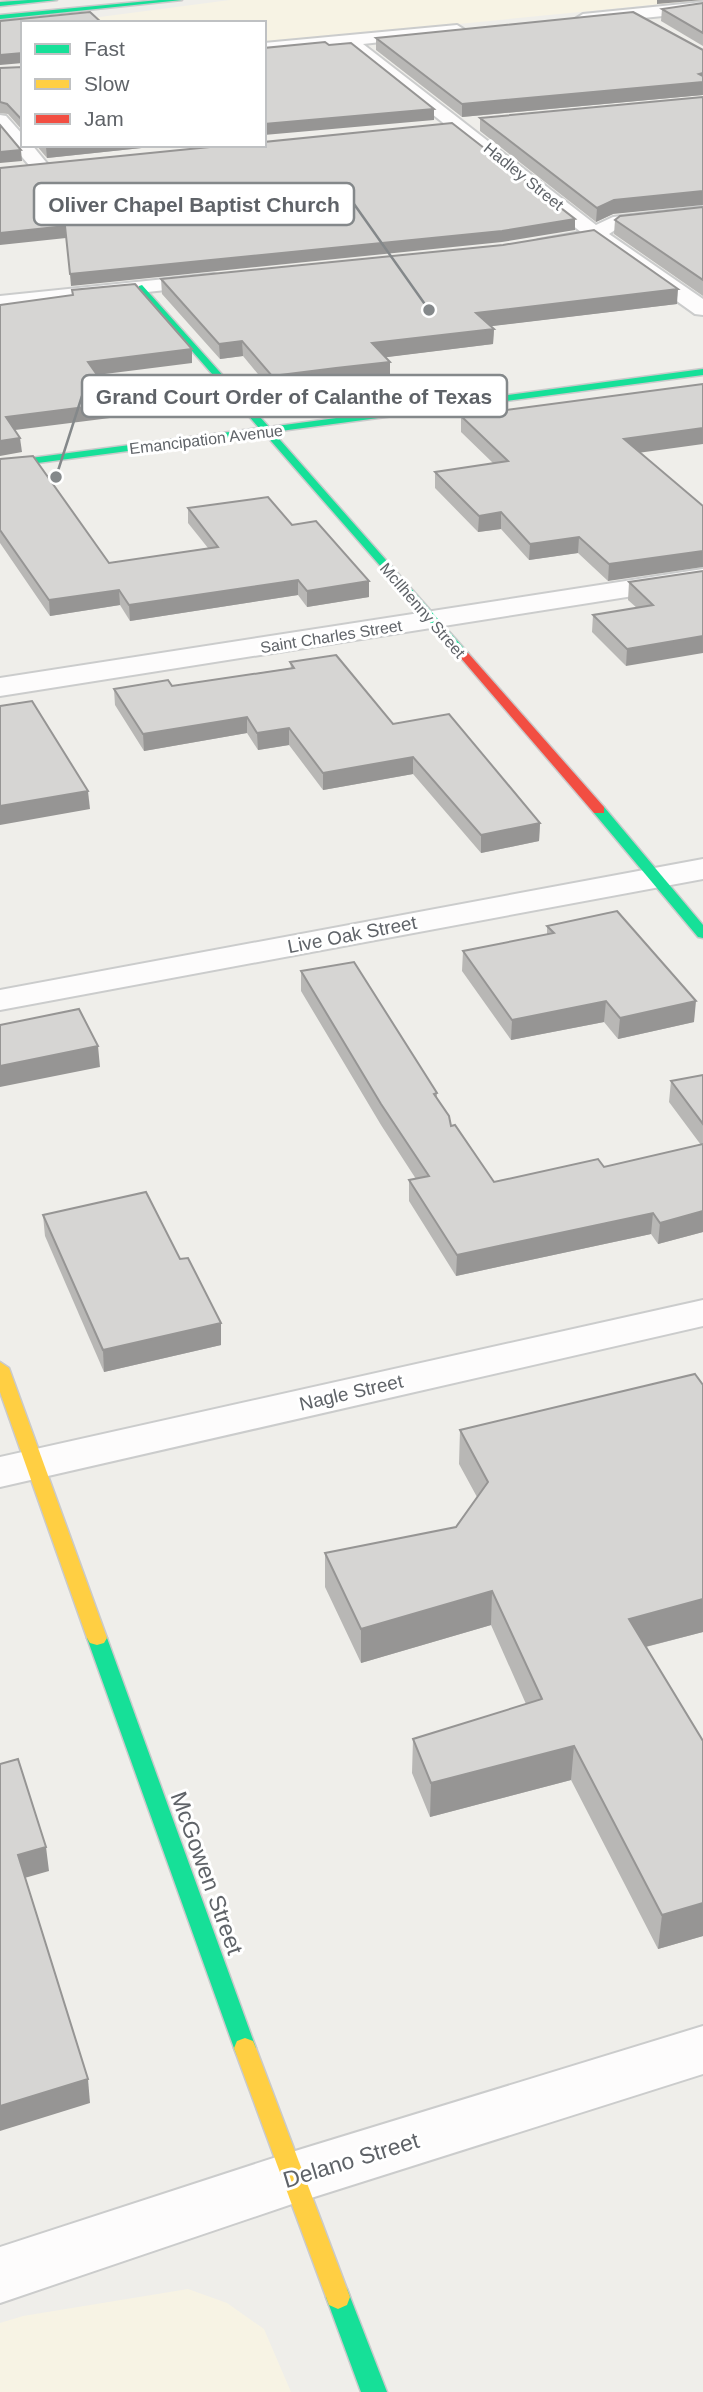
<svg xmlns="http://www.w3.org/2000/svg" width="703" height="2392" font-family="Helvetica,sans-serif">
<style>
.commercial{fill:#f7f3e4}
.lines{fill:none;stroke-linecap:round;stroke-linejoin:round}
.street-casing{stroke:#cbcccc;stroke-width:4}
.fast-casing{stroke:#cacacb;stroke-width:3}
.slow-casing{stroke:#cacacb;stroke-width:3}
.jam-casing{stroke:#cacacb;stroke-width:3}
.street{fill:#fdfcfc;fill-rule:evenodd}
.fast{fill:#16e098;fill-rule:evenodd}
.slow{fill:#ffcf43;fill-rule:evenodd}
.jam{fill:#f24e42;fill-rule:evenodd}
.wall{fill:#b8b7b5}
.shaded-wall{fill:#969594}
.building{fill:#d6d5d3;stroke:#969594;stroke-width:2}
.labels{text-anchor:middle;stroke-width:6;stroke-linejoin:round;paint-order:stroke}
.far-street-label{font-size:16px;fill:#5f6368;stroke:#fff}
.street-label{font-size:19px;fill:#5f6368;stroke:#fff}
.near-street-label{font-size:23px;fill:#5f6368;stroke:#fff}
.leader{fill:none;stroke:#84888a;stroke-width:2.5}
.callout-dot{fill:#84888a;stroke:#fff;stroke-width:2.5}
.callout{fill:#fff;stroke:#84888a;stroke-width:2.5}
.callout-label{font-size:21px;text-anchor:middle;font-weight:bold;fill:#5f6368}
</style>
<rect width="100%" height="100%" fill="#efeeea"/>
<!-- commercial -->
<g class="commercial">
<polygon points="230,0 703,0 264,43 264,23 98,23 92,18"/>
<polygon points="188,2289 227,2303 264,2329 291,2392 0,2392 0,2323 23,2316"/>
</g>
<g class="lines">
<!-- street casing -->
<g class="street-casing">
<g id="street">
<polygon points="703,2 703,12 583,24 575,19 583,14"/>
<polygon points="457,25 465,30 463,33 363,44 596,225 613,217 703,207 703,219 618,228 609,234 703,299 703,315 695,314 594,242 545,250 538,248 535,244 538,240 581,232 345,45 264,53 264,43"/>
<polygon points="0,115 6,116 23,135 23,145 32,145 50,167 48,171 34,171 0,131"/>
<polygon points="214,274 221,276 225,280 221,284 0,308 0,296"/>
<polygon points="703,569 703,585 0,696 0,678"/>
<polygon points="703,859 703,879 0,1010 0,990"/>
<polygon points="703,1300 703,1326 0,1487 0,1457"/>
<polygon points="703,2026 703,2074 292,2204 0,2303 0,2247 292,2152"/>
</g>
</g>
<!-- fast casing -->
<g class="fast-casing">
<g id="fast">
<polygon points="28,0 57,0 0,6 0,2"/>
<polygon points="159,0 182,0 0,19 0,15"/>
<polygon points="142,285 269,427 703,369 703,375 273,432 468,653 468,657 460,657 264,433 0,468 0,462 259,428 139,290 139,286"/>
<polygon points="599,806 604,807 703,925 703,938 698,937 594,813 594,807"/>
<polygon points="97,1631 104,1633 107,1638 256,2048 253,2055 245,2058 237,2055 234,2048 87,1638 90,1633"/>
<polygon points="338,2285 347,2289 387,2392 361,2392 326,2297 329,2289"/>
</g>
</g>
<!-- slow casing -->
<g class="slow-casing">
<g id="slow">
<polygon points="0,1362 9,1368 107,1638 104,1643 97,1645 90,1643 87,1638 0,1392"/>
<polygon points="245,2038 253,2041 256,2048 350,2297 347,2305 338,2309 329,2305 326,2297 234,2048 237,2041"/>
</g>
</g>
<!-- jam casing -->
<g class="jam-casing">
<polygon id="jam" points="464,652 468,653 604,807 604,813 594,813 460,657 460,653"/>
</g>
<!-- street -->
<use href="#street" class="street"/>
<!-- fast -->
<use href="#fast" class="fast"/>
<!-- slow -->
<use href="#slow" class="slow"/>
<!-- jam -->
<use href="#jam" class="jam"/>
</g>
<!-- wall -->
<g class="wall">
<polygon points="703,3 703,46 661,21 662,9"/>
<polygon points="376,38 703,50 703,95 462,117 376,50"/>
<polygon points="23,67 23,131 8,114 0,113 0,68"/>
<polygon points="480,118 613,214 596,222 480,131"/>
<polygon points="36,145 170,145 47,158"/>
<polygon points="703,207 703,296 614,234 615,220"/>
<polygon points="503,245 677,304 491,326 494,329 493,344 386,357 390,378 272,391 243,356 220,359 162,294 161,279"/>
<polygon points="461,416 640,452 608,581 578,553 529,560 501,529 478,532 435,488 435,472 493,463 461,432"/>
<polygon points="0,459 109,563 208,548 188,523 188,508 292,525 369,581 369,597 307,607 298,595 130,621 120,605 50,616 0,543"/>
<polygon points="703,571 626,666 592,632 593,615 637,608 628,600 629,582"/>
<polygon points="290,662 393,724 540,823 539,841 481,853 413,774 323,790 289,745 258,750 247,733 144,751 115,705 114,689 172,686 291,668"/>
<polygon points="547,926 694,1022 618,1039 604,1022 511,1040 462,971 463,951 547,935"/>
<polygon points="301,971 437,1093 437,1099 451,1126 494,1182 604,1167 701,1145 669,1102 671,1081 703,1075 703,1232 658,1244 651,1234 456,1276 409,1201 409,1180 416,1179 381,1125 301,991"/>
<polygon points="43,1215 221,1345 104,1372 45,1236"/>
<polygon points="703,1385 703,1632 646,1647 703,1741 703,1936 658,1949 571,1780 430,1817 412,1773 413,1739 526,1704 491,1625 361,1663 325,1587 325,1553 456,1527 477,1497 459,1464 460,1430"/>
</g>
<!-- shaded-wall -->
<g class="shaded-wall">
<polygon points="657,0 703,0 657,4"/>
<polygon points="23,53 23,63 0,65 0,55"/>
<polygon points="703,73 703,95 462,117 462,104"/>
<polygon points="434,109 434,120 264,135 264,124"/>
<polygon points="65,145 170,145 47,158 46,147"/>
<polygon points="21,150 22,161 0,163 0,152"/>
<polygon points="703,191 703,205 613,214 596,222 597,208 614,200"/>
<polygon points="575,219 575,230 502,242 71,286 70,274"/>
<polygon points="65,226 66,238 0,245 0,233"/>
<polygon points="678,289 677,304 476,328 476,313"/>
<polygon points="494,329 493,344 372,359 372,343"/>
<polygon points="242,341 243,356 220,359 219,344"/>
<polygon points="192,349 192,363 89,376 88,362"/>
<polygon points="390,362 390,378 272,391 272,376"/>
<polygon points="117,403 118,417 7,431 6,417"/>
<polygon points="703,428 703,444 623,455 624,439"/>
<polygon points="20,438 22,452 0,456 0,441"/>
<polygon points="501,512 501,529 478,532 479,516"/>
<polygon points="579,537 578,553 529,560 530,544"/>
<polygon points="703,551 703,567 608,581 609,564"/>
<polygon points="298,580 298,595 130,621 129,605"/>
<polygon points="369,581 369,597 307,607 307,591"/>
<polygon points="119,590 120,605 50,616 49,600"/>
<polygon points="703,636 703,653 626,666 627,649"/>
<polygon points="247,717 247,733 144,751 143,734"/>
<polygon points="289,728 289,745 258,750 257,733"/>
<polygon points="413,757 413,774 323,790 323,773"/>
<polygon points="88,791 90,809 0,825 0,806"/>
<polygon points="540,823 539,841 481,853 481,835"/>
<polygon points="606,1001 604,1022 511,1040 512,1020"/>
<polygon points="696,1001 694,1022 618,1039 620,1018"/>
<polygon points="98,1046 100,1067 0,1087 0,1066"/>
<polygon points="703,1211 703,1232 658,1244 660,1223"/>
<polygon points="653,1213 651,1234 456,1276 457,1255"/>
<polygon points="221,1323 221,1345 104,1372 103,1350"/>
<polygon points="492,1591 491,1625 361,1663 361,1629"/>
<polygon points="703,1599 703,1632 625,1652 629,1619"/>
<polygon points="574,1746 571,1780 430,1817 431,1783"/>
<polygon points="46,1847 49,1871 21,1879 18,1855"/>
<polygon points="703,1903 703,1936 658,1949 662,1915"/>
<polygon points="88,2079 90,2103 0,2131 0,2106"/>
</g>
<!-- building -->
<g class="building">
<polygon points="703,3 703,33 662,9"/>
<polygon points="90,12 102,23 23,23 23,53 0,55 0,21"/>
<polygon points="633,12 703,50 703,73 699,74 703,76 703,82 462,104 376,38"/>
<polygon points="325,42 329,45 351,43 434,109 264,124 264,48"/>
<polygon points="23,67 23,121 7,104 0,102 0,68"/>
<polygon points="703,97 703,191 614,200 597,208 480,118"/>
<polygon points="452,123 575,219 502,231 70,274 65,226 0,233 0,168 230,145 264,145 264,142"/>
<polygon points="0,125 21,150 0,152"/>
<polygon points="45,145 65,145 46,147"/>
<polygon points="703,207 703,280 615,220 620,216"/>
<polygon points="594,230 678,289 476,313 494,329 372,343 390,362 336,368 272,376 242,341 219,344 161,279 503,245"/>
<polygon points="135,284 192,349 88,362 117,403 6,417 20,438 0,441 0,305 73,295 72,290"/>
<polygon points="703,384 703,428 624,439 703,506 703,551 609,564 579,537 530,544 501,512 479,516 435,472 508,461 461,416"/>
<polygon points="33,456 109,563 218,547 188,508 268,497 292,525 316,521 369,581 307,591 298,580 129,605 119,590 49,600 0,530 0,459"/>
<polygon points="703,571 703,636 627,649 593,615 653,605 629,582"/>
<polygon points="336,655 393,724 449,714 540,823 481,835 413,757 323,773 289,728 257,733 247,717 143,734 114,689 168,680 172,686 294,668 290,662"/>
<polygon points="32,701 88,791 0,806 0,706"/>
<polygon points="617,911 696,1001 620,1018 606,1001 512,1020 463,951 554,933 547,926"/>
<polygon points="354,962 437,1093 434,1094 449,1116 451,1126 455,1125 494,1182 598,1159 604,1167 703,1144 703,1211 660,1223 653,1213 457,1255 409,1180 429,1176 381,1104 301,971"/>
<polygon points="79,1009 98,1046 0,1066 0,1025"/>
<polygon points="703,1075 703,1124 671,1081"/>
<polygon points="146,1192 180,1259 188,1258 221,1323 103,1350 43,1215"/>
<polygon points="695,1374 703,1385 703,1599 629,1619 703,1741 703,1903 662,1915 574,1746 431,1783 413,1739 542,1699 492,1591 361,1629 325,1553 456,1527 488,1482 460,1430"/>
<polygon points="18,1759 46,1847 18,1855 88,2079 0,2106 0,1764"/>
</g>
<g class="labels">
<!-- far-street labels -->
<g class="far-street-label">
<text transform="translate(524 176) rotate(39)" y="6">Hadley Street</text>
<text transform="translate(206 439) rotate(-7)" y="6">Emancipation Avenue</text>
<text transform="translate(423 610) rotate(49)" y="6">McIlhenny Street</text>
<text transform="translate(331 636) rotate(-9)" y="6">Saint Charles Street</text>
</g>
<!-- street labels -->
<g class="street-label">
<text transform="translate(352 934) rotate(-11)" y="7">Live Oak Street</text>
<text transform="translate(351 1392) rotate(-13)" y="7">Nagle Street</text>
</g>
<!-- near-street labels -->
<g class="near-street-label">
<text transform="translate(207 1873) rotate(70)" y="8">McGowen Street</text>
<text transform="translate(351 2160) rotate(-17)" y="8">Delano Street</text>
</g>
</g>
<!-- callouts -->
<path class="leader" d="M429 310L354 204M56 477L82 396"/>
<g class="callout-dot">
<circle cx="429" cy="310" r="7"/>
<circle cx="56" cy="477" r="7"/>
</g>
<g class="callout">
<rect x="34" y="183" width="320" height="42" rx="7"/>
<rect x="82" y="375" width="425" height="42" rx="7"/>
</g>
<g class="callout-label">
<text x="194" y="212">Oliver Chapel Baptist Church</text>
<text x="294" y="404">Grand Court Order of Calanthe of Texas</text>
</g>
<!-- legend -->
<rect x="21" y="21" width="245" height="126" fill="#ffffff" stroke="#bfc1c3" stroke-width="2"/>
<rect x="35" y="44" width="35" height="10" fill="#16e098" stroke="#bfc1c3" stroke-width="2"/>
<text x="84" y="56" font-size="21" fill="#5f6368">Fast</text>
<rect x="35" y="79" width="35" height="10" fill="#ffcf43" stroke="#bfc1c3" stroke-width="2"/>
<text x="84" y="91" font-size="21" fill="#5f6368">Slow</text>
<rect x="35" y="114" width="35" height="10" fill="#f24e42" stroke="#bfc1c3" stroke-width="2"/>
<text x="84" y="126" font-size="21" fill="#5f6368">Jam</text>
</svg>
